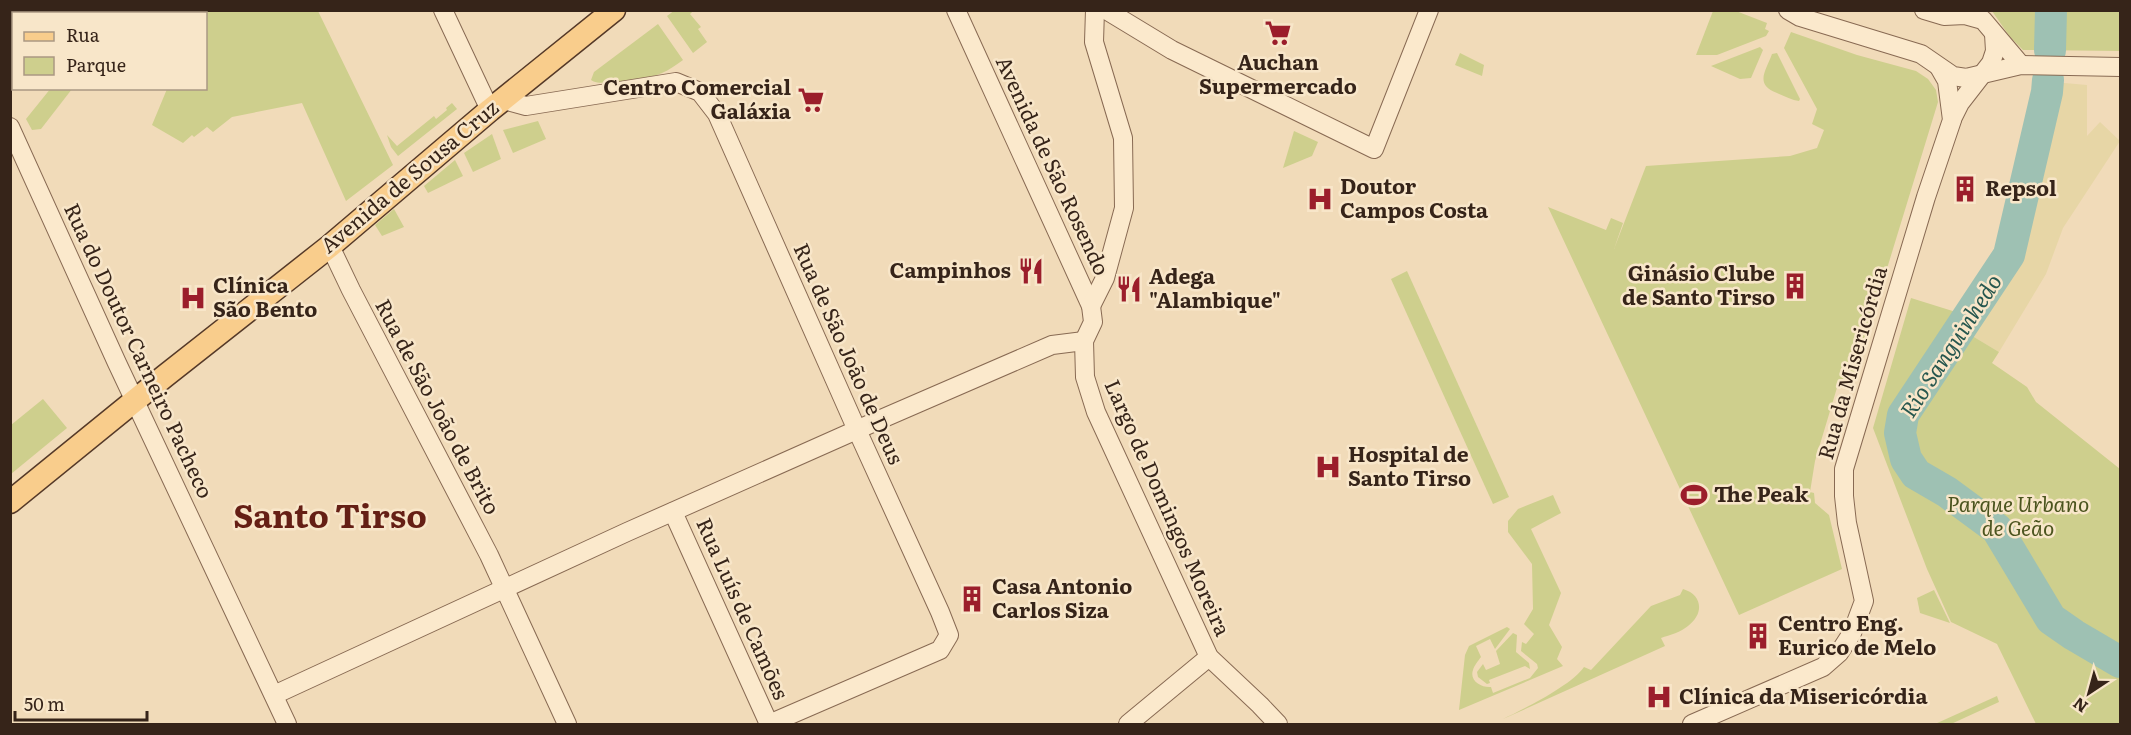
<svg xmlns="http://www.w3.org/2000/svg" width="2131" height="735" font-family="Literata,serif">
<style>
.farmland{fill:#e7d6a6}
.green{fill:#cecf8d}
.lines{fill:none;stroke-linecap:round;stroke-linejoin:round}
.river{stroke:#9ec1b3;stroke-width:32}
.minor-casing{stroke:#886a53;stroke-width:20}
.major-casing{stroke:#553928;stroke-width:25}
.minor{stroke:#fbe9cc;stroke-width:18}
.major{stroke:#f9cd8c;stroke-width:22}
.labels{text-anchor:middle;stroke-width:5;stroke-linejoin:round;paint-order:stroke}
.poi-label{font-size:21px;font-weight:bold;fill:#362419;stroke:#f8e6c9;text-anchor:start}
.street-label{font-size:21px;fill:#362419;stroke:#f8e6c9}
.park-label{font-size:21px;font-style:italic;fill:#4b541e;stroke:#f8e6c9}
.water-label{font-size:22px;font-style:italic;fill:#27574f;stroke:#f8e6c9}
.town-label{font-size:33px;font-weight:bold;fill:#651f15;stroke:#f8e6c9}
</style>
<rect width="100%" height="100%" fill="#f1dbb9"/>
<!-- farmland -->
<polygon class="farmland" points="2053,82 2087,85 2087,136 2100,122 2120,141 2063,228 2046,274 1999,352 1969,334 2011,255 2035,165"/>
<!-- green -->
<g class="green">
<polygon points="675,10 693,11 690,14 701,27 698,29 707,42 693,53 667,16"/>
<polygon points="187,11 318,11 393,165 346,201 302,103 232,117 213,132 207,127 194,137 192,135 183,143 152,125 167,89 206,88 206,14 186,13"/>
<polygon points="1713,11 1736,11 1767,23 1765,29 1769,31 1766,36 1717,55 1696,55"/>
<polygon points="1992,11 2120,11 2120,51 2023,50 2010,37"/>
<path d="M 658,24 L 683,60 C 676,65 669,70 662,73 C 649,79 601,88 591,80 L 594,72 Z"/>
<polygon points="1791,32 1857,55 1916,71 1928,79 1936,90 1938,102 1855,373 1839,381 1815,461 1810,492 1814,493 1815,503 1829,515 1842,569 1739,615 1548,207 1606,230 1611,218 1623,223 1614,249 1646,166 1790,156 1817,148 1824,130 1812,124 1817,109 1784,48"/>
<polygon points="1760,47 1763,50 1751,78 1740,79 1711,66"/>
<polygon points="1460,53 1484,65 1482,76 1455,65"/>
<path d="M 1777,53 L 1800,99 L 1799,101 C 1792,100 1784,96 1777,93 C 1754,84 1766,71 1772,54 Z"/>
<polygon points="51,88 72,89 41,129 32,130 26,119"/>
<polygon points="452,103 457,109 398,156 391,147 387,135 397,146 434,116 436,119 447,110 446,108"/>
<polygon points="538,121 546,139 513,153 503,130"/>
<polygon points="1294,131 1318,142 1312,156 1283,168"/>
<polygon points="492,134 501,159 473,172 464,153"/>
<polygon points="455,160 463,176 428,193 424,186"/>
<polygon points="394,209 404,227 382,236 375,225"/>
<polygon points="1407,271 1509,497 1493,504 1391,279"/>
<polygon points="1911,298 1959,313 1969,334 1999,352 1992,363 2027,387 2036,402 2120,469 2120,724 2036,724 1997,644 1951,622 1927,569 1873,428"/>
<polygon points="43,399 67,428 11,474 11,425"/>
<path d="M 1553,495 L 1561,513 L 1531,529 L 1561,593 L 1549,625 L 1562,647 L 1557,659 L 1563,666 L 1459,710 L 1465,655 L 1469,646 L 1507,627 L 1510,629 L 1495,649 L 1490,639 L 1476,646 L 1481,657 C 1478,661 1474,666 1473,670 C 1469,681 1482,688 1491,687 L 1493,693 L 1530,678 L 1538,668 L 1537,664 L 1521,651 L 1522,642 L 1526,644 L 1534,634 L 1524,624 L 1533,609 L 1532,564 L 1508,532 L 1508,521 L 1518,509 Z"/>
<path d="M 1683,589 C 1703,595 1704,614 1688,626 C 1681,632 1670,635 1661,638 L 1665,646 L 1503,719 C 1524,709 1572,685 1584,667 L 1591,670 L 1651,606 L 1680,595 Z"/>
<polygon points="1934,590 1950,623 1920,613 1917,598"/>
<polygon points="1513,633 1517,635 1516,652 1529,663 1530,669 1525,666 1489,680 1490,683 1487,684 1478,677 1477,672 1483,664 1486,670 1500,664 1496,651"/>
<polygon points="1997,696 1999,702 1951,724 1935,724"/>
</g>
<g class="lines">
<!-- river -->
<g class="river">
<polyline points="2050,50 2051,10"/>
<polyline points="2048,80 2047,92 2009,255 1903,415 1900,433 1906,459 1916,474 1947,492 1997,529 2051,619 2074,635 2120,662"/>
</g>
<!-- minor casing -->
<g class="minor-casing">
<g id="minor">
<polyline points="443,10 490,110"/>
<polyline points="956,10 1091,306 1093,322 1084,341 1085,377 1096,412 1209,657 1260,705 1278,724"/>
<polyline points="1106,10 1172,50 1374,149 1429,10"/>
<polyline points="1788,10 1800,17 1921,54 1953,76 1966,78 2021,65 2120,67"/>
<polyline points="1924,10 1944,16 1965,15 1983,20 2021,65"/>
<polyline points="504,100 526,106 676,82 700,92 717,114 857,430 940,612 949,635 940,650 769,724"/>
<polyline points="1952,119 1960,103 1991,63 1995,51 1994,34"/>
<polyline points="10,127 117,363 287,724"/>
<polyline points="330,246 351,290 489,555 567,724"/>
<polyline points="1091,306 1105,278 1124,208 1123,138 1094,42 1095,10"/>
<polyline points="673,512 769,724"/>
<polyline points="274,695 627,532 879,420 1052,345 1084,341"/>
<polyline points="1128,724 1209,657"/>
<polyline points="1692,724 1823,667 1839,653 1852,633 1864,601 1847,523 1844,496 1844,469 1926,197 1952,120 1947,81 1939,67"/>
</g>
</g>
<!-- major casing -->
<g class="major-casing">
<polyline id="major" points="10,502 165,376 330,246 490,110 614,10"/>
</g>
<!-- minor -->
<use href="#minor" class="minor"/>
<!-- major -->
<use href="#major" class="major"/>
</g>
<!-- icons -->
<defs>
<g id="supermarket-bare" transform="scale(2.07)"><path d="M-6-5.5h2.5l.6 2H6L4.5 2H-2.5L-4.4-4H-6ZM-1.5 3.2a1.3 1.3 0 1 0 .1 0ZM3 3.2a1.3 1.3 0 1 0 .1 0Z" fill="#9b1e2b" stroke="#f8e6c9" stroke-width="2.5" paint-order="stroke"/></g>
<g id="building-bare" transform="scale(2.07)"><path d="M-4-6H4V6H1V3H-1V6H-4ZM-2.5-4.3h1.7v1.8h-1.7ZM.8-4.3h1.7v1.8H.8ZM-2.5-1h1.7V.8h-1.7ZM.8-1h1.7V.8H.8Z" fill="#9b1e2b" stroke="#f8e6c9" stroke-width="2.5" paint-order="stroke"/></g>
<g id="hospital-bare" transform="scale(2.07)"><path d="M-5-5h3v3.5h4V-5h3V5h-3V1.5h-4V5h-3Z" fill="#9b1e2b" stroke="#f8e6c9" stroke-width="2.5" paint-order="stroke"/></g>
<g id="restaurant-bare" transform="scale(2.07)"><path d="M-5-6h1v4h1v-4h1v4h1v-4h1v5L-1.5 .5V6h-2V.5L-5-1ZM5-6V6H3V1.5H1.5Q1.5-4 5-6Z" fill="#9b1e2b" stroke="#f8e6c9" stroke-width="2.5" paint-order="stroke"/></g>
<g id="stadium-bare" transform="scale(2.07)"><path d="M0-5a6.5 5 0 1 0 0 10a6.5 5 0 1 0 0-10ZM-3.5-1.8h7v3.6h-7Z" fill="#9b1e2b" stroke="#f8e6c9" stroke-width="2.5" paint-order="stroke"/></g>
</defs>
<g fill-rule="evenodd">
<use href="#supermarket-bare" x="1278" y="33"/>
<use href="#supermarket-bare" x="811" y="100"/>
<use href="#building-bare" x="1965" y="189"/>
<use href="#hospital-bare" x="1320" y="199"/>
<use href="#restaurant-bare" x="1031" y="271"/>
<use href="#building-bare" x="1795" y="286"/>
<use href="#restaurant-bare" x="1129" y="289"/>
<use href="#hospital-bare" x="193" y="298"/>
<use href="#hospital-bare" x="1328" y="467"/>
<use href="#stadium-bare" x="1694" y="495"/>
<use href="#building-bare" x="972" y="599"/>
<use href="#building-bare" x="1758" y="636"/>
<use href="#hospital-bare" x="1659" y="697"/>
</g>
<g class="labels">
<!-- poi labels -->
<g class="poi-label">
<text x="1278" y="70" text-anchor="middle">Auchan<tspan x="1278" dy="24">Supermercado</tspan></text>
<text x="791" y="95" text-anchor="end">Centro Comercial<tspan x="791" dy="24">Galáxia</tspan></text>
<text x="1340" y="194">Doutor<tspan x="1340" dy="24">Campos Costa</tspan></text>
<text x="1985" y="196">Repsol</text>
<text x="1011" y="278" text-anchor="end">Campinhos</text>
<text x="1775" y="281" text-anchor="end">Ginásio Clube<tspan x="1775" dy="24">de Santo Tirso</tspan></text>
<text x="1149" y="284">Adega<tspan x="1149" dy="24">"Alambique"</tspan></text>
<text x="213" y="293">Clínica<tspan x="213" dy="24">São Bento</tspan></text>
<text x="1348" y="462">Hospital de<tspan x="1348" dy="24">Santo Tirso</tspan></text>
<text x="1714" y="502">The Peak</text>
<text x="992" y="594">Casa Antonio<tspan x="992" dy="24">Carlos Siza</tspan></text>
<text x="1778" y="631">Centro Eng.<tspan x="1778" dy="24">Eurico de Melo</tspan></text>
<text x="1679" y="704">Clínica da Misericórdia</text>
</g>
<!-- street labels -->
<g class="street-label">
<text transform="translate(1052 166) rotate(65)" y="7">Avenida de São Rosendo</text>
<text transform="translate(410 177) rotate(-40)" y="7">Avenida de Sousa Cruz</text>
<text transform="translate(138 351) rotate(65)" y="7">Rua do Doutor Carneiro Pacheco</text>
<text transform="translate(848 354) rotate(66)" y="7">Rua de São João de Deus</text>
<text transform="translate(1853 363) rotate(-74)" y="7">Rua da Misericórdia</text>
<text transform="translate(437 407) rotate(62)" y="7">Rua de São João de Brito</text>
<text transform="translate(1167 508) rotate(66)" y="7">Largo de Domingos Moreira</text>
<text transform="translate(742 609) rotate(66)" y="7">Rua Luís de Camões</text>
</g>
<!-- park labels -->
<g class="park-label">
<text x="2018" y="512">Parque Urbano<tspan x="2018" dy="24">de Geão</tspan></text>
</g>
<!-- water labels -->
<g class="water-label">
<text transform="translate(1951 346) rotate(-57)" y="8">Rio Sanguinhedo</text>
</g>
<!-- town labels -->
<g class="town-label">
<text x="330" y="528">Santo Tirso</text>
</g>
</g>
<!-- border -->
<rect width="2131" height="735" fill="none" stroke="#362419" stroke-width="24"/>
<!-- legend -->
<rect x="12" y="12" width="195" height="78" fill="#f8e6c9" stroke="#aa9883" stroke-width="1.5"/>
<rect x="24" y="32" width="30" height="9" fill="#f9cd8c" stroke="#aa9883" stroke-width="1.5"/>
<text x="66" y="42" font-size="18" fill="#362419">Rua</text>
<rect x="24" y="57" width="30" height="18" fill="#cecf8d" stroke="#aa9883" stroke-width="1.5"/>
<text x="66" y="72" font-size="18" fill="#362419">Parque</text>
<!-- north arrow -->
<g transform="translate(2089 693) rotate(216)" stroke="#f8e6c9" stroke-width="4.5" paint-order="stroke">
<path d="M0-4.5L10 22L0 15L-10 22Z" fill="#362419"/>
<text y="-9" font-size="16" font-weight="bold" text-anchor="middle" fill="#362419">N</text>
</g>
<!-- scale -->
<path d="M15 711v9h132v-9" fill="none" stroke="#362419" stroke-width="3"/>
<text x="24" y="711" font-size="18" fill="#362419" stroke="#f8e6c9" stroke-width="4.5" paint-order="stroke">50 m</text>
</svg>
